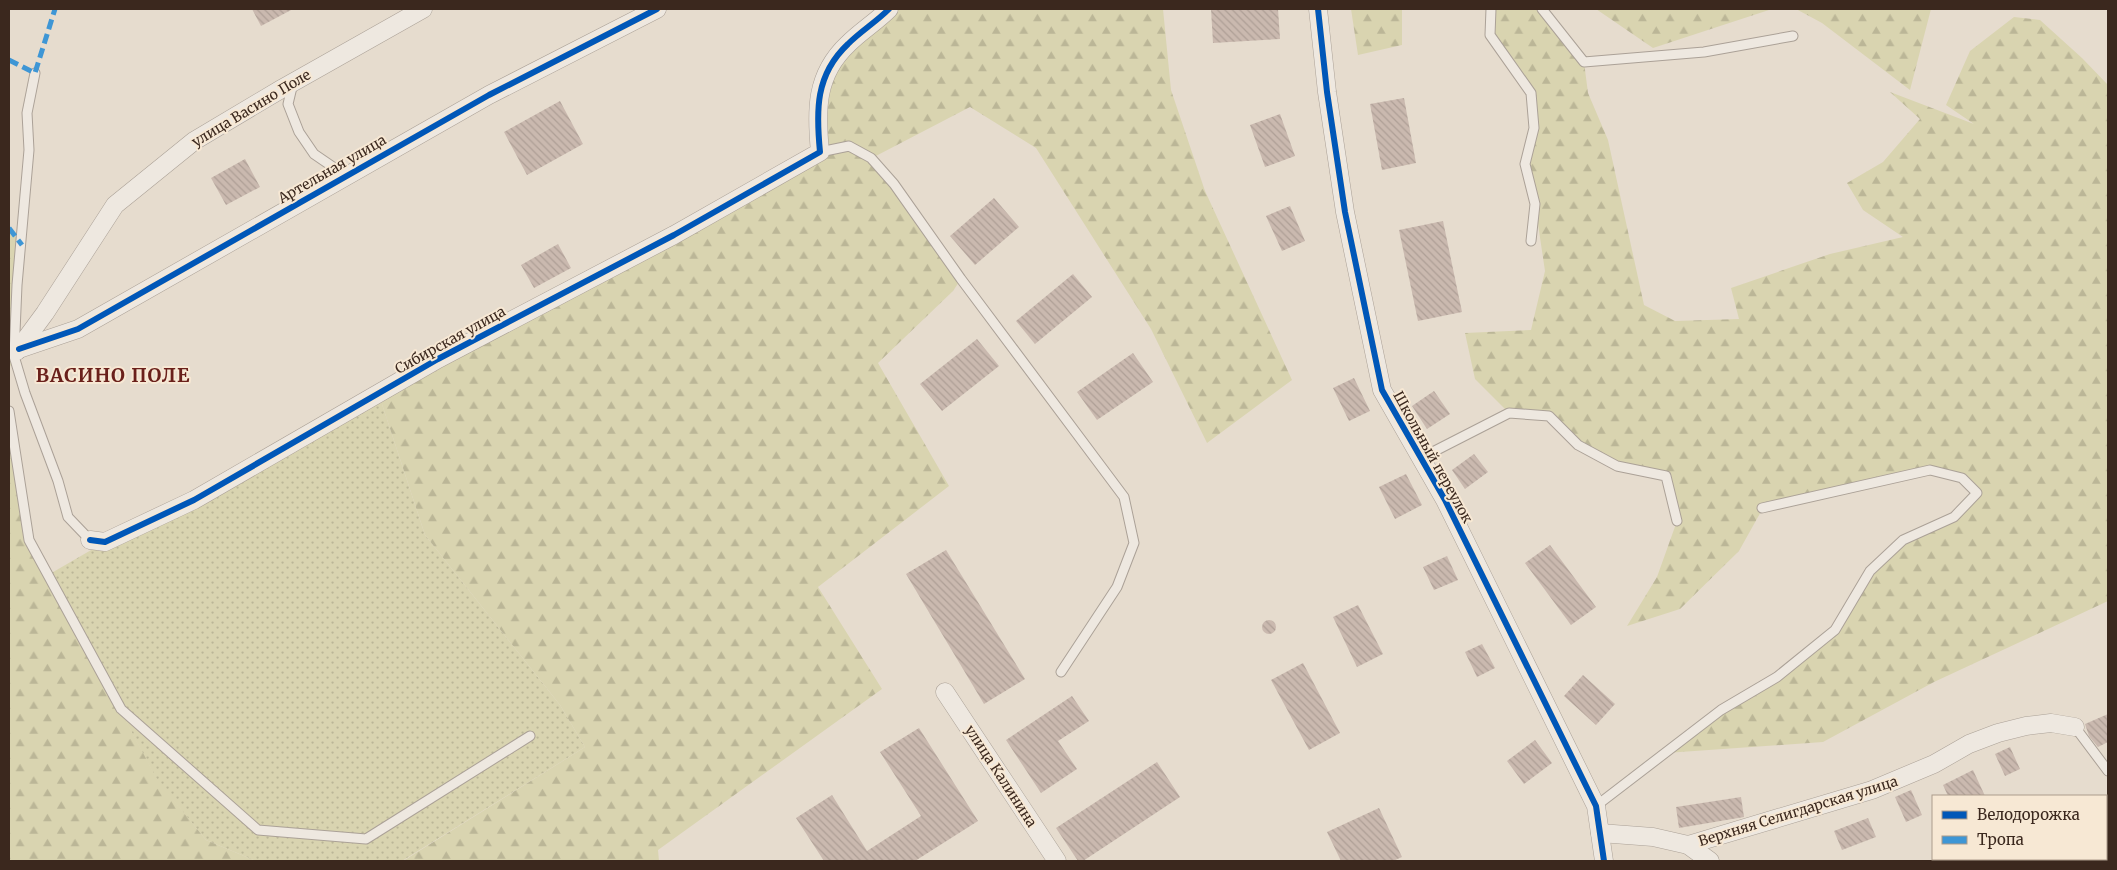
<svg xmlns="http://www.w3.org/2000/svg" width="2117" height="870" font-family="Merriweather,serif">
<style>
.grass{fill:url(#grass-dots)}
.forest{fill:url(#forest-firs)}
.building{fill:url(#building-back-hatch)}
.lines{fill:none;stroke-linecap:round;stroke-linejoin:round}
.service-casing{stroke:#aba197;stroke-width:11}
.minor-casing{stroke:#aba197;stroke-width:19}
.service{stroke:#eee8e0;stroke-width:9}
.minor{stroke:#eee8e0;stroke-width:18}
.quiet{stroke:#3e96d5;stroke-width:5;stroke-dasharray:10 5;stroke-linecap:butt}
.cycleway-casing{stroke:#f7e8d4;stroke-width:9}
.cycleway{stroke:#0057b8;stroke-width:6}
.labels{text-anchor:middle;stroke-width:4;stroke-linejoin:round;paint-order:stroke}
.street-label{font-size:14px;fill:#3b281e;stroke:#f7e8d4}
.district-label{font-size:19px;font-weight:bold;letter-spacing:1px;fill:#6a201b;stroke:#f7e8d4}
</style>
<defs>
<pattern id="grass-dots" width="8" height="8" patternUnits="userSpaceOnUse" patternTransform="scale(1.25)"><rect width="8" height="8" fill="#d9d4b0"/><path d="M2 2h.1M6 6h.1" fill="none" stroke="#bbb697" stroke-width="1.8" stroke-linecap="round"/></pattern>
<pattern id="forest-firs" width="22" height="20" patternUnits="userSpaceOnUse" patternTransform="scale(1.25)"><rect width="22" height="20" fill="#d9d4b0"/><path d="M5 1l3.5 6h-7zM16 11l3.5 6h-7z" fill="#bbb697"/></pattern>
<pattern id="building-back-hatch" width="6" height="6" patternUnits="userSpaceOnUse" patternTransform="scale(1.25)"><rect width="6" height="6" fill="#cab9af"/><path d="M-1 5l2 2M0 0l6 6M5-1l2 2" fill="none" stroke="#ae9f96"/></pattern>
</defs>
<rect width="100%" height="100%" fill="#e6dcce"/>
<!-- grass -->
<polygon class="grass" points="379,395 425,535 560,705 585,747 402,861 256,861 206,840 158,782 48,575 105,542"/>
<!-- forest -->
<g class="forest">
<polygon points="889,9 1163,9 1171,90 1205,191 1292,380 1207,443 1151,329 1036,148 970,107 872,158 961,279 953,291 878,363 949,486 818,587 882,689 658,850 659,861 403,861 585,747 560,705 425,535 379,395 820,152 825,74"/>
<polygon points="1351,9 1402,9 1402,45 1358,55"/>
<polygon points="1491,9 1542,9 1584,62 1588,93 1608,140 1644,305 1675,321 1739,319 1731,288 1830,254 1903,237 1863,210 1847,183 1883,162 1920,119 1890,92 1974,124 1946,105 1970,51 2014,17 2040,20 2082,58 2108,85 2108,601 1934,682 1823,742 1666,753 1777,677 1835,630 1870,571 1903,540 1954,517 1977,493 1962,478 1930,470 1763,508 1739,551 1680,609 1627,626 1657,577 1677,521 1666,476 1617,466 1578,445 1549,416 1509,413 1475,379 1465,333 1531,330 1545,271 1535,204 1525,164 1534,128 1531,93 1490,35"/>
<polygon points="1596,9 1772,9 1653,48"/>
<polygon points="1796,9 1931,9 1910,90 1822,23"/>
<polygon points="9,228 22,245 16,357 9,368"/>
<polygon points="9,411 29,540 158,781 206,840 256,861 9,861"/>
</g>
<!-- building -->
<g class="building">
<polygon points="252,9 293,9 261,26"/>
<polygon points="1211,9 1278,9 1280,39 1213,43"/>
<polygon points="1404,98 1416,163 1382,170 1370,104"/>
<polygon points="560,101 583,144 527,175 504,132"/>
<polygon points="1280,114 1295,156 1265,167 1250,125"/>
<polygon points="245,159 260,187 226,205 211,178"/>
<polygon points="994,198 1019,227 975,265 950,236"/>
<polygon points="1290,206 1305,241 1282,251 1266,216"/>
<polygon points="1443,221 1462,312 1418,321 1399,230"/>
<polygon points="558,244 571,268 534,288 521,265"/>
<polygon points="1073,274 1092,297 1035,344 1016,321"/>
<polygon points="977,339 999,366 942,411 920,384"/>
<polygon points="1133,353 1153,382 1097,420 1077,392"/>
<polygon points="1354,378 1370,411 1349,421 1333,388"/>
<polygon points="1434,391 1450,414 1427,429 1412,406"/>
<polygon points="1474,454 1488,472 1465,489 1452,470"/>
<polygon points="1406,474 1422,505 1395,519 1379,487"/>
<polygon points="1550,545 1596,607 1571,625 1525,563"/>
<polygon points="946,550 1025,679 984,704 906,574"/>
<polygon points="1447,556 1458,580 1434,590 1423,567"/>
<polygon points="1358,605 1383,654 1357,667 1333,617"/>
<circle cx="1269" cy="627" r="7"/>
<polygon points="1482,644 1495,668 1477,677 1465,652"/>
<polygon points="1303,663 1340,733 1309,750 1271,680"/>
<polygon points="1583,675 1615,704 1596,725 1564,696"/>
<polygon points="1072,696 1089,721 1058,741 1077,769 1041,793 1006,740"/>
<polygon points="2108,714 2108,742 2098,747 2089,736 2085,724"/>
<polygon points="919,728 978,821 915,861 824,861 796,818 832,795 867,851 921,816 880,752"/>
<polygon points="1535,740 1552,763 1524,784 1507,761"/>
<polygon points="2010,747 2020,769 2005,776 1995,754"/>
<polygon points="1157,762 1180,797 1083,861 1078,861 1056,828"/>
<polygon points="1973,770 1985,796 1948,796 1943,785"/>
<polygon points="1911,790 1922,815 1906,822 1895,797"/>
<polygon points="1741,797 1744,817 1679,828 1676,807"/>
<polygon points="1379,808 1402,857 1393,861 1341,861 1327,832"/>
<polygon points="1868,818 1876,837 1842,850 1834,831"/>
</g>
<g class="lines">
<!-- service casing -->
<g class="service-casing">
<g id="service">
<polyline points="1491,9 1490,35 1531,93 1534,128 1525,164 1535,204 1531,241"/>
<polyline points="1542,9 1584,62 1704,52 1793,36"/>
<polyline points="35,73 27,113 29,150 17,285 14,356 25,393 58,481 68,517 90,540"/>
<polyline points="293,83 288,104 299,132 314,154 333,167 351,171"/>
<polyline points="820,152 849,146 871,158 894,184 961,279 1124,497 1134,543 1117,587 1061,672"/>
<polyline points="9,411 29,540 121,709 258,830 366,839 530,736"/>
<polyline points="1421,458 1509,413 1549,416 1578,445 1617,466 1666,476 1677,521"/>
<polyline points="2075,727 2108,771"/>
<polyline points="1596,806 1721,710 1777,677 1835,630 1870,571 1903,540 1954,517 1977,493 1962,478 1930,470 1762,508"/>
</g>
</g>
<!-- minor casing -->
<g class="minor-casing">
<g id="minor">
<polyline points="1318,9 1327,92 1345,212 1382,390 1445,500 1596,806 1604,861"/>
<polyline points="19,349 78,329 489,95 657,9"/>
<polyline points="17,351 45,313 115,205 194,141 283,88 423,9"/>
<path d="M 90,540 L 105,542 L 194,500 L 438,359 L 674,235 L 820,152 C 816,111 815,75 848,44 C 861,31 876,22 889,9"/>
<polyline points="945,692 1057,861"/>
<polyline points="1600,833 1653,837 1688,845 1710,861"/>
<polyline points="1688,845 1872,790 1934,764 1969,744 1998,733 2026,726 2051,723 2075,727"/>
</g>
</g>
<!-- service -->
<use href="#service" class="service"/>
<!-- minor -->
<use href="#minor" class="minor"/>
<!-- quiet -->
<g class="quiet">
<polyline points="9,60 35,73 55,9"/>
<polyline points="9,228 22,245"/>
</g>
<!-- cycleway casing -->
<g class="cycleway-casing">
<g id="cycleway">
<polyline points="1318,9 1327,92 1345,212 1382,390 1445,500 1596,806 1604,861"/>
<polyline points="19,349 78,329 489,95 657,9"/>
<path d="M 90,540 L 105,542 L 194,500 L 438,359 L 674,235 L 820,152 C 816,111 815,75 848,44 C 861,31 876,22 889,9"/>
</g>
</g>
<!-- cycleway -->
<use href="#cycleway" class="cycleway"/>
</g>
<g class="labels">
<!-- street labels -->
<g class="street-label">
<text transform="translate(251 108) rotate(-31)" y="5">улица Васино Поле</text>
<text transform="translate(332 169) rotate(-30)" y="5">Артельная улица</text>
<text transform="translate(450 340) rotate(-29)" y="5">Сибирская улица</text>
<text transform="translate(1433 457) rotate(61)" y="5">Школьный переулок</text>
<text transform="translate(1001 776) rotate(57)" y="5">улица Калинина</text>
<text transform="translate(1798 811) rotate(-17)" y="5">Верхняя Селигдарская улица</text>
</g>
<!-- district labels -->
<g class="district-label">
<text x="113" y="382">ВАСИНО ПОЛЕ</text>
</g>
</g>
<!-- border -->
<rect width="2117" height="870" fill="none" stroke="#3b281e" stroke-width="20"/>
<!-- legend -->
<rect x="1932" y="795" width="175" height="65" fill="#f7e8d4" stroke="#ac9b8b"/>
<rect x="1942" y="811" width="25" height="8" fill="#0057b8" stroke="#ac9b8b"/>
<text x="1977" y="820" font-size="15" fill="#3b281e">Велодорожка</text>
<rect x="1942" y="836" width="25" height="8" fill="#3e96d5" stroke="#ac9b8b"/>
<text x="1977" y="845" font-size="15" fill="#3b281e">Тропа</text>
</svg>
